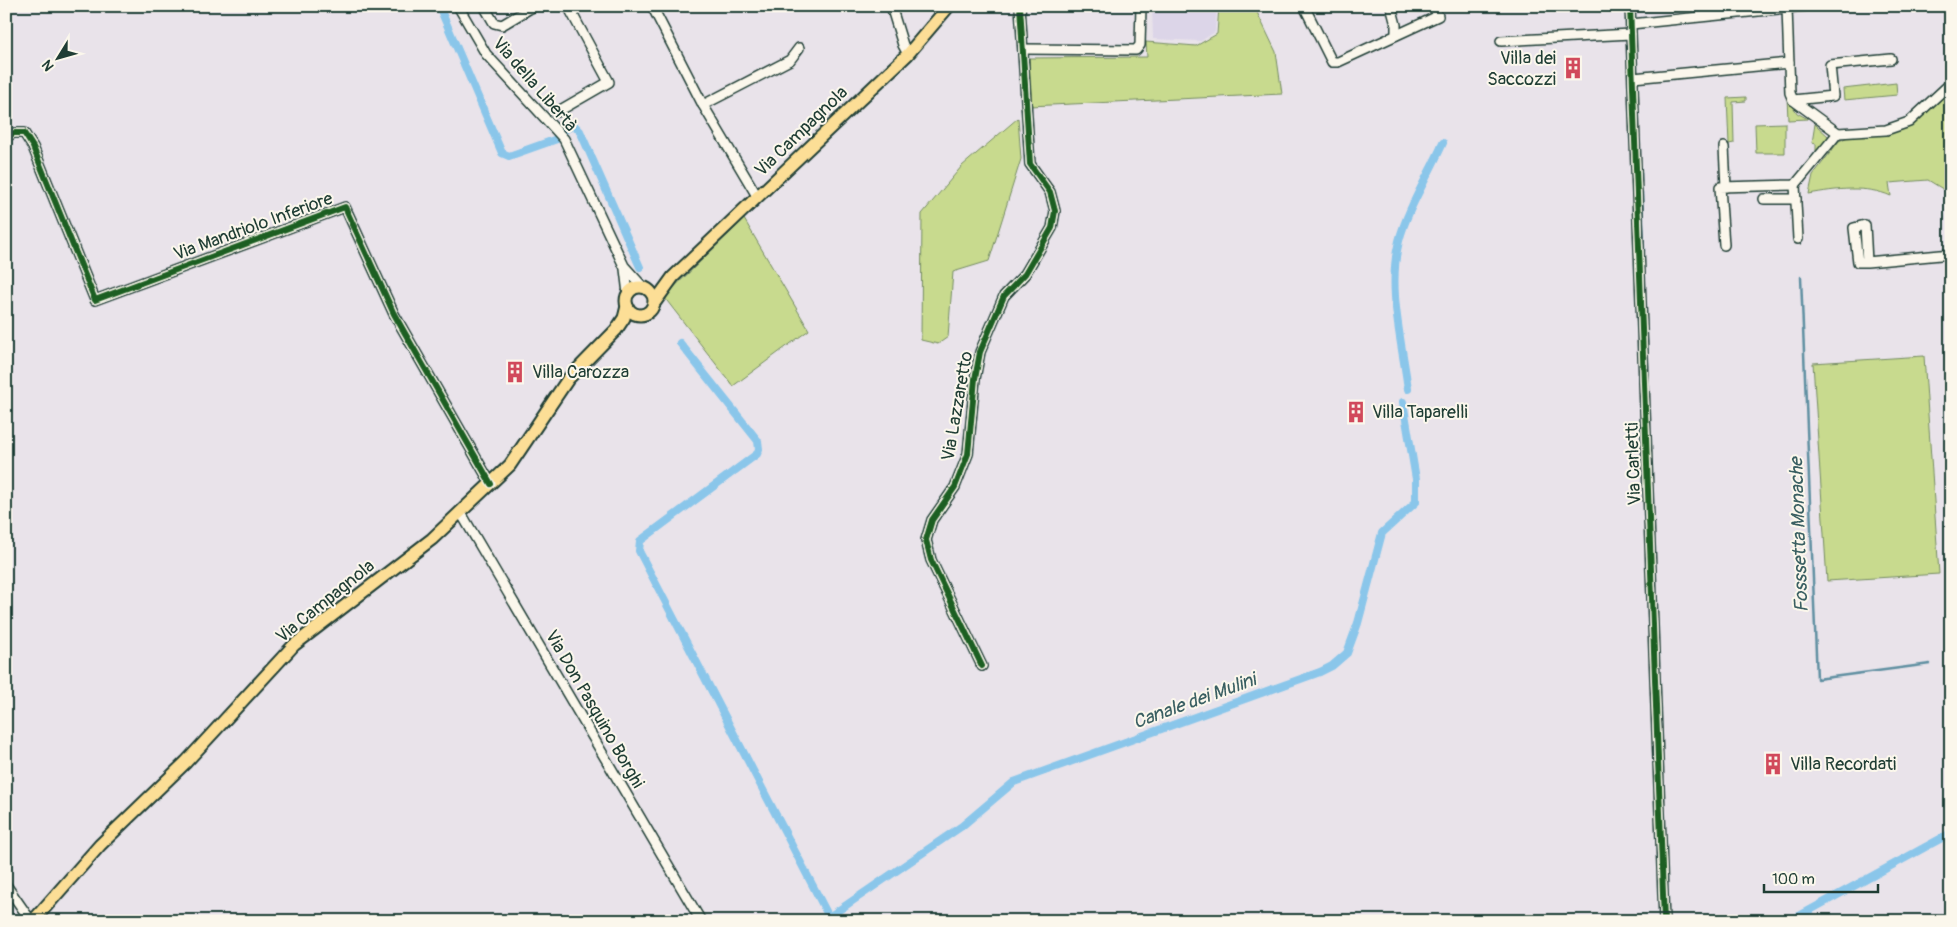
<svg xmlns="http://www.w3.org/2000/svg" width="1957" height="927" font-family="Pangolin,sans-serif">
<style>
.built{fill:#dcd5e8}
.green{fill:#c8da8e;stroke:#748c61}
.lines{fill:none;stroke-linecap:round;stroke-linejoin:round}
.stream{stroke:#5f8fa1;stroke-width:2.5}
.canal{stroke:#8ac6ea;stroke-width:8}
.minor-casing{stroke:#1f3d34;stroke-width:12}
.major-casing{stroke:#1f3d34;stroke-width:15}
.minor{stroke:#fbf7ec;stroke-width:9}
.major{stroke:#fcde96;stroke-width:11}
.cycleway-casing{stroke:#fbf7ec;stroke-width:9}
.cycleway{stroke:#1b5e20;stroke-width:6}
.labels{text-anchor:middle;stroke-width:4;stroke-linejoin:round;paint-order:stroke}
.poi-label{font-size:18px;fill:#1f3d34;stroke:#fbf7ec;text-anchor:start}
.street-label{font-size:18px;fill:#1f3d34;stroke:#fbf7ec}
.water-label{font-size:19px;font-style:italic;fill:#3a5f62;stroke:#fbf7ec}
</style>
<rect width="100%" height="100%" fill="#e9e3ea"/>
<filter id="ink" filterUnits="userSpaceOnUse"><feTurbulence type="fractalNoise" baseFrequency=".02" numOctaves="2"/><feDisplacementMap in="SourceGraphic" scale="10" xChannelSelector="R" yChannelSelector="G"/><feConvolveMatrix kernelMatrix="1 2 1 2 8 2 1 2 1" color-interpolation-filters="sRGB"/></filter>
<g filter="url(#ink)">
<!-- built -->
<polygon class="built" points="1152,6 1217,6 1215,32 1201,41 1153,39"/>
<!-- green -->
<g class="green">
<polygon points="1219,6 1254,6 1276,52 1282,94 1030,106 1029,58 1147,57 1146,42 1196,46 1217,34"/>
<polygon points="1896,83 1897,95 1844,100 1843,89"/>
<path d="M 1951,86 L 1951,194 L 1928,180 L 1889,183 L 1891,196 C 1866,185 1836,189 1809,194 L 1813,175 L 1839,141 L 1852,135 L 1886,134 Z"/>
<polygon points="1746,97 1746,101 1733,102 1734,143 1729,144 1727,98"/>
<polygon points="1787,97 1797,113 1808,119 1788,120"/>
<polygon points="1018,118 1021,159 989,261 953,272 948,337 938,344 921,340 922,214 962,166"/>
<polygon points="1785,123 1785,153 1756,153 1755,124"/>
<polygon points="1815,124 1829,137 1816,154 1816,144 1812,143"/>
<polygon points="744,219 809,330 733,386 664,297"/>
<polygon points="1924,356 1939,574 1827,581 1813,363"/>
</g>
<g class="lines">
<!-- stream -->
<g class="stream">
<polyline points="1641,173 1641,182"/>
<polyline points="1642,192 1644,251"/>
<polyline points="1801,277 1817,679 1930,664"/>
<polyline points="1646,318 1648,367"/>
</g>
<!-- canal -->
<g class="canal">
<polyline points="439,6 502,153 509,156 557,139"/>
<polyline points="566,129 574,125 580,131 640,267"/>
<polyline points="680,343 758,441 759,449 757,454 640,541 639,551 829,917"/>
<path d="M 1408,389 C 1402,341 1387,289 1399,241 C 1408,207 1429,175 1443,143"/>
<polyline points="823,921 962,826 1014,782 1320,672 1332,666 1347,653 1358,623 1382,533 1416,502 1416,479 1403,402"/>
<polyline points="1790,921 1951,833"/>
</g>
<!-- minor casing -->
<g class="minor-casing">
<g id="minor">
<polyline points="458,6 486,54 564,139 624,266 643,287"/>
<polyline points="484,6 494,23 502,25 534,6"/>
<polyline points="652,6 703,105 757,196"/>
<polyline points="891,6 903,45 908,54"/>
<polyline points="1304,6 1332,62 1338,62 1438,16 1434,6"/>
<polyline points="1391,6 1396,25 1396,35"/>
<polyline points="1630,6 1664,921"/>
<polyline points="1787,8 1790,93 1793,100 1838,133 1886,130 1909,122 1951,83"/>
<polyline points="1631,24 1807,6"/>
<polyline points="1501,41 1631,34"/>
<polyline points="1023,49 1136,50 1140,45 1141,6"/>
<polyline points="1633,78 1789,63"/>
<polyline points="1793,100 1833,96 1830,65 1891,59"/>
<polyline points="703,105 790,60 799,48"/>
<polyline points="557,112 609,82 568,6"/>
<polyline points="6,137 14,133 24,133 33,147 95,300 345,207 394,314 491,484"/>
<polyline points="1724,147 1726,187"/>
<polyline points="1795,185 1798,239"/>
<polyline points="1764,199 1796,199"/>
<polyline points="1724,245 1720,187 1795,185 1838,133"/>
<polyline points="1867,262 1865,225 1854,228 1858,262 1867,262 1951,254"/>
<polyline points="625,269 628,294"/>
<polyline points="461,513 701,921"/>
<polyline points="982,666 931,560 926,540 932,520 955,487 968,454 975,379 980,352 1004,296 1025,274 1052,228 1055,211 1050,192 1030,164 1020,6"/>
<polyline points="6,885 31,921"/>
</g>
</g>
<!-- major casing -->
<g class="major-casing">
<g id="major">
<circle cx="640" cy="301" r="14"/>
<polyline points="655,302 673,277 908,54 949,6"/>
<polyline points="33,921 100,845 186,762 294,645 432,539 510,465 568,379 616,330 624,318 627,306"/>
</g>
</g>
<!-- minor -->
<use href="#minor" class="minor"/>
<!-- major -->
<use href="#major" class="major"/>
<!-- cycleway casing -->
<g class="cycleway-casing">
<g id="cycleway">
<polyline points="1630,6 1664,921"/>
<polyline points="6,137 14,133 24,133 33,147 95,300 345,207 394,314 491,484"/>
<polyline points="982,666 931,560 926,540 932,520 955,487 968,454 975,379 980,352 1004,296 1025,274 1052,228 1055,211 1050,192 1030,164 1020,6"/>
</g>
</g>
<!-- cycleway -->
<use href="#cycleway" class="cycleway"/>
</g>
</g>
<!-- icons -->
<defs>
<g id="building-bare" transform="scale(1.725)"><path d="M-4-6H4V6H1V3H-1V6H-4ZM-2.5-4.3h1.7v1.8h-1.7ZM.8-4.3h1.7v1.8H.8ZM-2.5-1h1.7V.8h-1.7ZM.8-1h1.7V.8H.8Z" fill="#d1495b" stroke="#fbf7ec" stroke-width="2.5" paint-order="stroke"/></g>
</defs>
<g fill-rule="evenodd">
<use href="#building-bare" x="1573" y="68"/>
<use href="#building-bare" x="515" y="372"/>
<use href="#building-bare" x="1356" y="412"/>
<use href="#building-bare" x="1773" y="764"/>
</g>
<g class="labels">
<!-- poi labels -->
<g class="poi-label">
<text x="1556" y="64" text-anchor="end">Villa dei<tspan x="1556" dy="21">Saccozzi</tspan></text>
<text x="532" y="378">Villa Carozza</text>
<text x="1372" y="418">Villa Taparelli</text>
<text x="1790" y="770">Villa Recordati</text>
</g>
<!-- street labels -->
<g class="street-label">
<text transform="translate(535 84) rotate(49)" y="6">Via della Libertà</text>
<text transform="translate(801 131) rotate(-44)" y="6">Via Campagnola</text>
<text transform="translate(253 226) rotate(-20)" y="6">Via Mandriolo Inferiore</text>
<text transform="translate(957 406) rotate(-80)" y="6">Via Lazzaretto</text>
<text transform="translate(1633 464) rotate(-92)" y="6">Via Carletti</text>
<text transform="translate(325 601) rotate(-39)" y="6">Via Campagnola</text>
<text transform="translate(595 709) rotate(60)" y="6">Via Don Pasquino Borghi</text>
</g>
<!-- water labels -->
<g class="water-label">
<text transform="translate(1798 535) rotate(-92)" y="7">Fosssetta Monache</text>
<text transform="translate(1194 700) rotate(-20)" y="7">Canale dei Mulini</text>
</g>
</g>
<!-- margin -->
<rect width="1957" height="927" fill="none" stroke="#fbf7ec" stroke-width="25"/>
<rect x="12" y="12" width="1932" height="902" fill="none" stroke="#1f3d34" stroke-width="2" filter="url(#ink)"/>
<!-- north arrow -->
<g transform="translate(58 58) rotate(233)" stroke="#fbf7ec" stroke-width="4" paint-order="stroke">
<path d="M0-4L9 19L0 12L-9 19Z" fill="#1f3d34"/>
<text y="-8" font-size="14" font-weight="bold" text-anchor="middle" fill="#1f3d34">N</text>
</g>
<!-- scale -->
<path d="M1764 884v8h114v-8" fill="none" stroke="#1f3d34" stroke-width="2.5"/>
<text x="1772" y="884" font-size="15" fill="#1f3d34" stroke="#fbf7ec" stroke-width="4" paint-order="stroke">100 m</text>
</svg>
